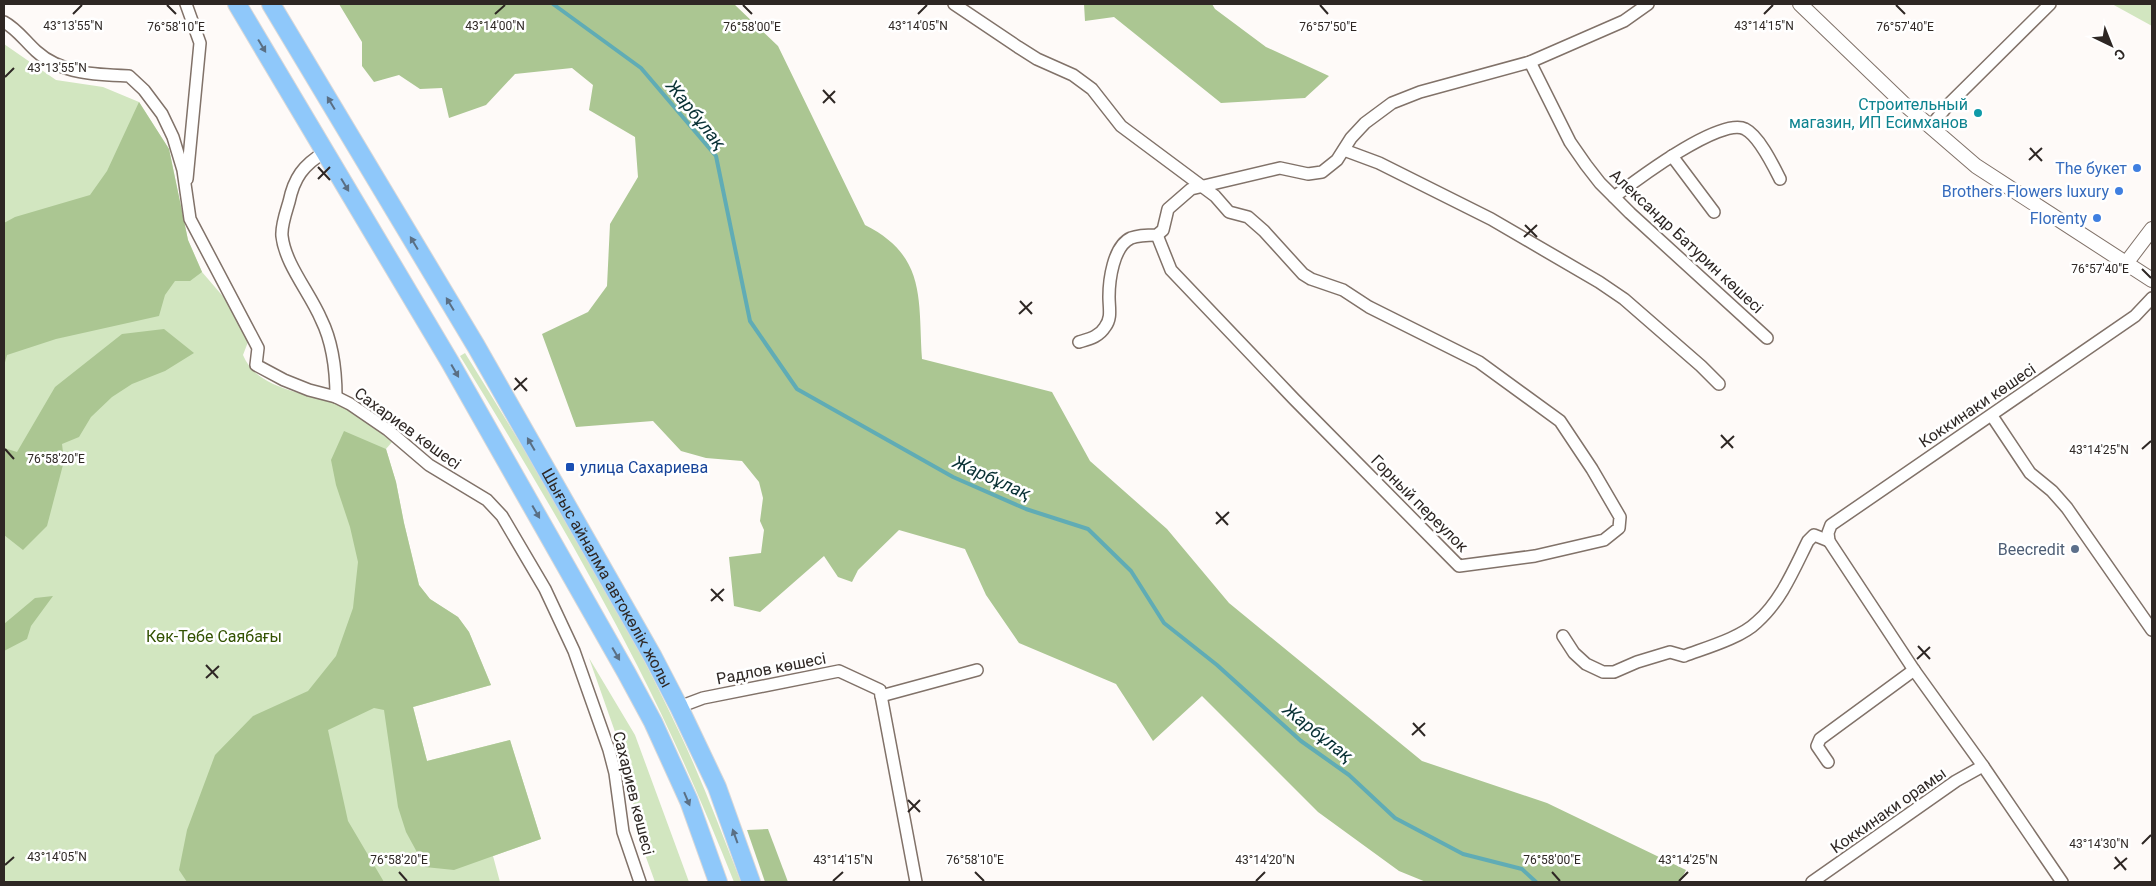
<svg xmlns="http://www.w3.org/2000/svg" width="2156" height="886" font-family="Roboto,sans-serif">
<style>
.green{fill:#d2e6c0}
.forest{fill:#abc692}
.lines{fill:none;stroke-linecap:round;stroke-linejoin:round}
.stream{stroke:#60acb5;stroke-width:4}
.minor-casing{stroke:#817269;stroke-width:14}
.tertiary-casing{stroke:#817269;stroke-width:16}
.primary-casing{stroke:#d9d8d8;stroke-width:20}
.minor{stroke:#fff;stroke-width:11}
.tertiary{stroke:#fff;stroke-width:14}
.primary{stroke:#8fc8fa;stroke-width:18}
.oneway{fill:#5a6f84}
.ticks{fill:none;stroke:#2e2724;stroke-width:2}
.culture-dot{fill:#0f9aa8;stroke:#fff;stroke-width:2}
.shop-dot{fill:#3f7fe0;stroke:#fff;stroke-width:2}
.transit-dot{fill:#1a4fb4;stroke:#fff;stroke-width:2}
.service-dot{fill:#5c6f8a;stroke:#fff;stroke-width:2}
.labels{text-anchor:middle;stroke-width:5;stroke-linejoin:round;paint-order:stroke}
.culture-label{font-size:16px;fill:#0d838f;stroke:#fff;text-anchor:end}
.shop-label{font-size:16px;fill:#366cbe;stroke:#fff;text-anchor:end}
.street-label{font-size:16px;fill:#2e2724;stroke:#fff}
.transit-label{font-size:16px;fill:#164399;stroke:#fff;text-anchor:start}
.service-label{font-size:16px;fill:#4e5e75;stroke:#fff;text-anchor:end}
.park-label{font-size:16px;fill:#335202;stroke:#fff}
.water-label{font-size:18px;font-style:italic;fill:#083034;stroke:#fff}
.ticks-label{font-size:12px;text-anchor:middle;fill:#2e2724;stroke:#fff;stroke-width:5;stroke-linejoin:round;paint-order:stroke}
</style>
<rect width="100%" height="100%" fill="#fefaf8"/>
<!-- green -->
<g class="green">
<polygon points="2112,4 2152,4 2152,26"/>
<path d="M 4,44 L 56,80 L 103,87 L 139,102 L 169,149 L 188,240 L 202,272 L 239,315 L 245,328 L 248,342 L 243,355 C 258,392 310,392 342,406 C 359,413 378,431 392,442 L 386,449 L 396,482 L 404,523 L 419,585 L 430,599 L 458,617 L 469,632 L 491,685 L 413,707 L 427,761 L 510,740 L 541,839 L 493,856 L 500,882 L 4,882 Z"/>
<path d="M 465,353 C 542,478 620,604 682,738 C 704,785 722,834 741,882 L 734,882 C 705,809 673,735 637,665 C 583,559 522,457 460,356 Z"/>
<polygon points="589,658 635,735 689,882 655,882 639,838 626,763"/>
</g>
<!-- forest -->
<g class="forest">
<path d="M 339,4 L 734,4 L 778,46 L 865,225 C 927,256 918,300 922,359 L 1052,392 L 1090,461 L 1167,529 L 1229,603 L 1422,761 L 1547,803 L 1686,870 L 1680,882 L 1426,882 L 1399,871 L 1318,812 L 1202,696 L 1153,741 L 1116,684 L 1019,643 L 986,595 L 965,549 L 899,530 L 858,570 L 852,582 L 838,577 L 824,556 L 760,612 L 734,606 L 729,557 L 761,553 L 764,530 L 760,521 L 763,498 L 759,482 L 742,461 L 706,458 L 681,451 L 653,421 L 576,427 L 542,334 L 588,312 L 607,286 L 610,224 L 638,177 L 635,137 L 589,110 L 593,85 L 572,68 L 515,74 L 486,105 L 449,118 L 442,88 L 420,89 L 399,75 L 374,82 L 362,66 L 362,42 Z"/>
<polygon points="1084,4 1212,4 1215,9 1266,47 1329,76 1305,98 1221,103 1114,17 1085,21"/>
<polygon points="139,102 169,149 188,240 202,272 190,281 175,281 165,295 159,316 56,339 7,355 4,366 4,223 15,217 90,195 107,171"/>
<polygon points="164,329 194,353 165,371 132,384 112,397 91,417 79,437 62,444 64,461 47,526 23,550 4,535 4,448 17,452 55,387 122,334"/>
<polygon points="344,431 386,449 396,482 404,523 419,585 430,599 458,617 469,632 491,685 413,707 427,761 510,740 541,839 454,870 425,867 406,832 398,807 384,710 374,708 328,730 348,821 384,882 187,882 179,870 187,830 215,755 253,716 308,691 336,656 353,608 358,562 350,527 336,485 331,460"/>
<polygon points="53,596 31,626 27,639 4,651 4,624 35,598"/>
<polygon points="768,829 788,882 765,882 747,830"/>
</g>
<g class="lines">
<!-- stream -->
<polyline class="stream" points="553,4 641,68 716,156 750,321 797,389 953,477 1026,509 1088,529 1131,571 1164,623 1217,665 1301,741 1349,775 1395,818 1463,854 1522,869 1536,882"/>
<!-- minor casing -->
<g class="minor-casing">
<g id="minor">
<polyline points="186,4 200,43 187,179"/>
<polyline points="954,4 1018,47 1037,59 1073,75 1092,89 1121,126 1215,196 1229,212 1248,217 1264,231 1303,274 1311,279 1343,290 1369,307 1479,362 1560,421 1592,469 1620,517 1619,528 1604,540 1535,556 1459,566 1294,399 1171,270 1157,235"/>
<path d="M 4,22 C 17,29 25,41 36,51 C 61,74 97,75 129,76 L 144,90 L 162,114 L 173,137 L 183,170 L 190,219 L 258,348 L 256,365 L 284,380 L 309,390 L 336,397 L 350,404 L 388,430 L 429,465 L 487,500 L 502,516 L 545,589 L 574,651 L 609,750 L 615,773 L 623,832 L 640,882"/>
<polyline points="1530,62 1570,142 1586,165 1600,183 1630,213 1767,338"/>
<polyline points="1930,127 1949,104 2050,4"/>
<polyline points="1344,150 1379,163 1491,219 1599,282 1624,299 1701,366 1719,384"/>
<path d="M 325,152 C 303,165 294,178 289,202 C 286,212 281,226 282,236 C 285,264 310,293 321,319 C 333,343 336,370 336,397"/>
<polyline points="1672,156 1714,212"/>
<path d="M 1614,197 C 1635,181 1721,116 1745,129 C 1759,136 1773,165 1780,179"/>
<path d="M 1079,342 C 1089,339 1099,337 1105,327 C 1112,318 1109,308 1109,297 C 1109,281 1113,246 1131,238 C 1139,235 1148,235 1157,235 L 1163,230 L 1168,209 L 1191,189 L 1280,168 L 1308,174 L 1322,172 L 1337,160 L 1351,138 L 1365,123 L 1392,103 L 1420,92 L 1530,62 L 1624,21 L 1648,4"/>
<polyline points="1992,416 2030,473 2052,491 2067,508 2152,630"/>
<path d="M 1563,636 L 1574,653 L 1586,664 L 1603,672 L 1614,672 L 1637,662 L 1670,652 L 1684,656 C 1705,648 1741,638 1757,622 C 1781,601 1794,569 1808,541 L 1814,535 L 1829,541"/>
<polyline points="881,696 977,670"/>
<polyline points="679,707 703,698 839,671 880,690 916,882"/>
<polyline points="1828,762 1817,746 1820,739 1914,670"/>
<polyline points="1812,882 1956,781 1983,766"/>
<polyline points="2062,882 1983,766 1914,670 1829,541 1828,533 1831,525 2135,316 2152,298"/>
</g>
</g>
<!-- tertiary casing -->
<g class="tertiary-casing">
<g id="tertiary">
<polyline points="1800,4 1903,103 1976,166 2152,280"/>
<polyline points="2127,262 2152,229"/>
</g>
</g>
<!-- primary casing -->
<g class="primary-casing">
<g id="primary">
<polyline points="237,4 450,362 626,672 653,722 689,801 718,882"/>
<path id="s1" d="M 271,4 L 476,346 L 653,657 L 679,707 L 717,787 L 751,882"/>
</g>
</g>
<!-- minor -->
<use href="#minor" class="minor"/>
<!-- tertiary -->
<use href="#tertiary" class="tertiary"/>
<!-- primary -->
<use href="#primary" class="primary"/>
</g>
<!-- one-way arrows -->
<defs><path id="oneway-solid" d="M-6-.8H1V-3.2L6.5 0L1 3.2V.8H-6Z" transform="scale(1.25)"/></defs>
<g class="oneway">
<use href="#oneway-solid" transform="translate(262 46) rotate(59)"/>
<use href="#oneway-solid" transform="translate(331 103) rotate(-121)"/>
<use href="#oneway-solid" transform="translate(345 185) rotate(59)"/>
<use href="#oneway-solid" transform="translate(414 243) rotate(-121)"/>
<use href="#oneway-solid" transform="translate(450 304) rotate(-121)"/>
<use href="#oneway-solid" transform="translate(455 371) rotate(60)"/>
<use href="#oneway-solid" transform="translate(531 444) rotate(-120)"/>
<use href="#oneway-solid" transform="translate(536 512) rotate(60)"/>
<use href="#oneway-solid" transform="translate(616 654) rotate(60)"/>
<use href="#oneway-solid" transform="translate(687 799) rotate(67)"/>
<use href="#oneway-solid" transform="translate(735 836) rotate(-110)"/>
</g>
<!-- ticks -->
<path class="ticks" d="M 167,5 L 176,14M 743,5 L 752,14M 1320,5 L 1328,14M 1896,5 L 1905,14M 73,14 L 82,5M 495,14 L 505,5M 918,14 L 927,5M 1764,14 L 1773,5M 5,77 L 14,68M 823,90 L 835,103M 823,103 L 835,91M 2030,148 L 2042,161M 2029,160 L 2042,148M 318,167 L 330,180M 318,179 L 330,167M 1525,225 L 1537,237M 1524,237 L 1537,225M 2142,269 L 2151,278M 1020,301 L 1032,314M 1019,314 L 1032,302M 515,378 L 527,391M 514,390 L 527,378M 1721,435 L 1733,448M 1721,448 L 1734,436M 5,449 L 14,459M 2142,449 L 2151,441M 1216,512 L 1228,525M 1216,524 L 1229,512M 711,589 L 723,601M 711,601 L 724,589M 1918,646 L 1930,659M 1917,659 L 1930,647M 206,665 L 218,678M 206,678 L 219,666M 1413,723 L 1425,736M 1412,735 L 1425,723M 908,800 L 920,812M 908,812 L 920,800M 2142,844 L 2151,835M 2115,857 L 2126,870M 5,865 L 14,857M 2114,869 L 2127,858M 399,872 L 407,881M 975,872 L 984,881M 1552,872 L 1560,881M 833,881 L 843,872M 1256,881 L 1265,872M 1679,881 L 1688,872"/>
<!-- markers -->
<circle class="culture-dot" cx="1978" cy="113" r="5"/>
<g class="shop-dot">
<circle cx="2137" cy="168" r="5"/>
<circle cx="2119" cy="191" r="5"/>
<circle cx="2097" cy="218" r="5"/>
</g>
<rect class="transit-dot" x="565" y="462" width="10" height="10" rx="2.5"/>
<circle class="service-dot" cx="2075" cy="549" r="5"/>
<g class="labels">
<!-- culture labels -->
<g class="culture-label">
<text x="1968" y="110">Строительный<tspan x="1968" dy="18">магазин, ИП Есимханов</tspan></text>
</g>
<!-- shop labels -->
<g class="shop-label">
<text x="2127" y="174">The букет</text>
<text x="2109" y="197">Brothers Flowers luxury</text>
<text x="2087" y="224">Florenty</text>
</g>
<!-- street labels -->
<g class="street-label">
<text transform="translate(1687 241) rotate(43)" y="6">Александр Батурин көшесі</text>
<text transform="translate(1977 405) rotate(-34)" y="6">Коккинаки көшесі</text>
<text transform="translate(408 428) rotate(36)" y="6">Сахариев көшесі</text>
<text transform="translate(1420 503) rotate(45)" y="6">Горный переулок</text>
<text dy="6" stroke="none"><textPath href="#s1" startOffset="665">Шығыс айналма автокөлік жолы</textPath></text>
<text transform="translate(771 668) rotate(-11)" y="6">Радлов көшесі</text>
<text transform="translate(634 793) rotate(76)" y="6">Сахариев көшесі</text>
<text transform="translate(1888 810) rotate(-35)" y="6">Коккинаки орамы</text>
</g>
<!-- transit labels -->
<g class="transit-label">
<text x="580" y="473">улица Сахариева</text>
</g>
<!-- service labels -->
<g class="service-label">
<text x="2065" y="555">Beecredit</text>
</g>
<!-- park labels -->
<g class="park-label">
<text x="214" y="642">Көк-Төбе Саябағы</text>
</g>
<!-- water labels -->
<g class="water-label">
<text transform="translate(696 115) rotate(51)" y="6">Жарбұлақ</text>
<text transform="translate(992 478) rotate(24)" y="6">Жарбұлақ</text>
<text transform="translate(1318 733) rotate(38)" y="6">Жарбұлақ</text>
</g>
</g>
<g class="ticks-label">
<text x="73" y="30">43°13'55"N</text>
<text x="495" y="30">43°14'00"N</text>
<text x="918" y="30">43°14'05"N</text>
<text x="1764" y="30">43°14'15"N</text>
<text x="176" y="31">76°58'10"E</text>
<text x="752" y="31">76°58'00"E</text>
<text x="1328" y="31">76°57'50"E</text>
<text x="1905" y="31">76°57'40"E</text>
<text x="57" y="72">43°13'55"N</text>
<text x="2100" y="273">76°57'40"E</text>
<text x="2099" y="454">43°14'25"N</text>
<text x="56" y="463">76°58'20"E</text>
<text x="2099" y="848">43°14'30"N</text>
<text x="57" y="861">43°14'05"N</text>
<text x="399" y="864">76°58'20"E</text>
<text x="975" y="864">76°58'10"E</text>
<text x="1552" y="864">76°58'00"E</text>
<text x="843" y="864">43°14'15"N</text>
<text x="1265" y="864">43°14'20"N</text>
<text x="1688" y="864">43°14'25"N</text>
</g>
<!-- border -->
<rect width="2156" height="886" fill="none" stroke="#2e2724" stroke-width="10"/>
<!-- north arrow -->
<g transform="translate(2111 45) rotate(137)" stroke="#ffffff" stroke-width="4" paint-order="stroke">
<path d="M0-4L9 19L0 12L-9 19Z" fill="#2e2724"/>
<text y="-8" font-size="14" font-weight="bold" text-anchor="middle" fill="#2e2724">С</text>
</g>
</svg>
